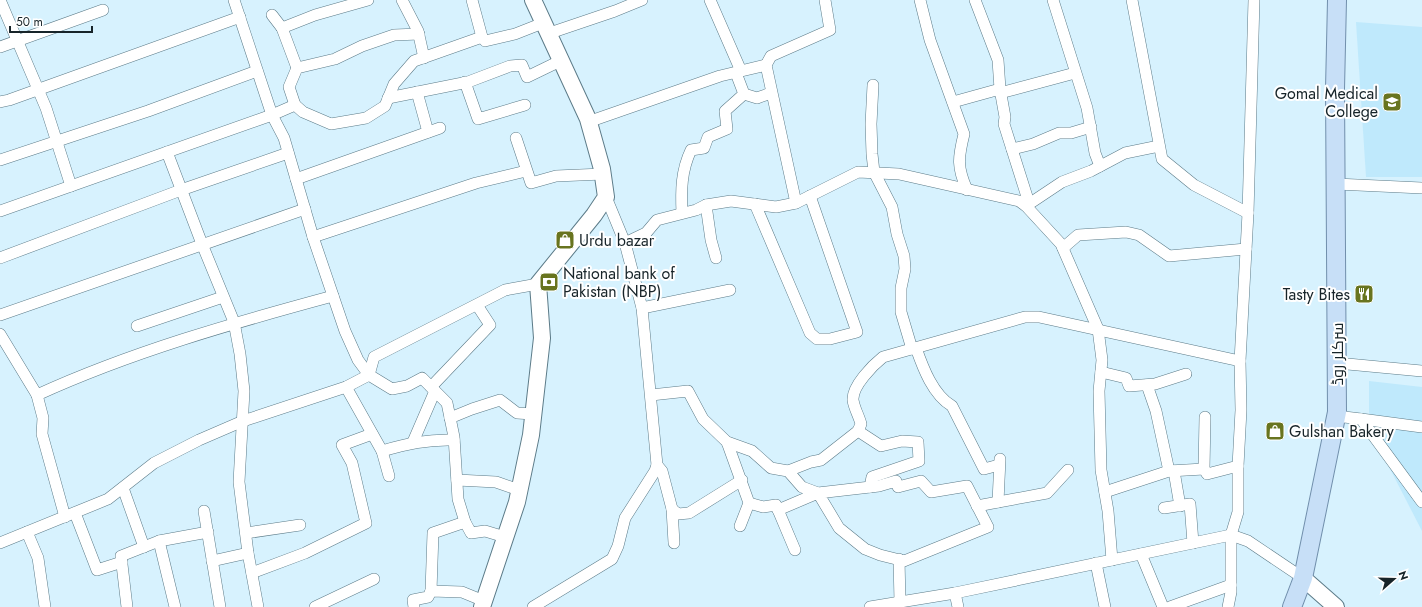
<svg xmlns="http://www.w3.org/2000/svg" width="1422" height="607" font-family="Jost,Cairo,sans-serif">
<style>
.built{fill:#bfe9fc}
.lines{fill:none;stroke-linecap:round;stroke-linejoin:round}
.street-casing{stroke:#5c7b88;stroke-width:12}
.secondary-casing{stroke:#5c7b88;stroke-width:18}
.primary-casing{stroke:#718fac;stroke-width:20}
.street{stroke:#fff;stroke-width:11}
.secondary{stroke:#fff;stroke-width:16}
.primary{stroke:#c7dff7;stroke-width:18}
.labels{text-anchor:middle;stroke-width:4;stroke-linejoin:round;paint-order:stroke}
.poi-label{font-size:16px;fill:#172429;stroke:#fff;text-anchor:start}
.street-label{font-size:16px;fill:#172429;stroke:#fff}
</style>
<rect width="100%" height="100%" fill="#d7f2fe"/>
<!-- built -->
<g class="built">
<polygon points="1356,22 1422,27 1422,177 1366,177"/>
<polygon points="1369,381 1422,387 1422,531 1369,428"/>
</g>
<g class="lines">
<!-- street casing -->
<g class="street-casing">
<g id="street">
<polyline points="0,0 46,108 71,186"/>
<polyline points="402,0 418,31 424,58"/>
<polyline points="472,0 482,37"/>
<polyline points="710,0 741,71"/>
<path d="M 920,0 L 930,40 L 964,134 C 958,158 957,167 967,190"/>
<polyline points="975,0 998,60 1000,89 1005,117 1004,124 1029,203"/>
<polyline points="1053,0 1087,108 1095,153 1100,166"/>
<polyline points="1132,0 1162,159 1194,185 1248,213"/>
<polyline points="272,15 282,28 297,68"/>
<polyline points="282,28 315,15 368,0"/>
<polyline points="547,34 615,11 642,0"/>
<polyline points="0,47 103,10"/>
<polyline points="465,82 478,119 525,105"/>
<polyline points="873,85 871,124 872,154 874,172 892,207 897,234 904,256 905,269 901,288 901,312 912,349"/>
<polyline points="417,92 428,132"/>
<polyline points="1000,93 1075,73"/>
<polyline points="744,94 757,98 771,93"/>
<polyline points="388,98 468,82 510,66 522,65 527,77 560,61"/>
<polyline points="0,102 9,100 240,17"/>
<polyline points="953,102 1000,89"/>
<polyline points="295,105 289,87 297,68 335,59 362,46 394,35 419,34"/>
<polyline points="588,122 720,76 766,65"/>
<polyline points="516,138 531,183 556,176 603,174"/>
<polyline points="1012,149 1033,144 1059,133 1071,133 1091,127"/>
<polyline points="167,152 202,244 234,322 240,354 244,391 239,482 248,553 258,607"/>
<polyline points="0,160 148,111 257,71"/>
<polyline points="296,179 440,128"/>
<polyline points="1336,184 1422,188"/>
<polyline points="796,203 766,65 771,56 830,30 825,0"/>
<polyline points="755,204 810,333 817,339 830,339 857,332 810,196"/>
<polyline points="706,205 711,240 716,258"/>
<polyline points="1026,206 1062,182 1091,171 1125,153 1159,146"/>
<polyline points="0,211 272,115 295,105 303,112 331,124 366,118 385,106 394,84 414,61 482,37 485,41 515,34 543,23"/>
<path d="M 682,213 C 681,191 681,171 691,150 L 704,148 L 708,137 L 727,129 L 725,111 L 744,94 L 736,73"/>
<polyline points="313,237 476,183 526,171"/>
<polyline points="625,243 646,233 657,220 696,210 706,205 731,201 776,207 796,203 858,172 899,174 1019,201 1026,206 1061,244 1098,329 1102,360 1099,391 1101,470 1108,511 1112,560"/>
<polyline points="1063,248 1078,235 1126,232 1139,235 1169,256 1246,249"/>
<polyline points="0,258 181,190 288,153"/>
<polyline points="642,308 730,290"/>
<polyline points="0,315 305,209"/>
<polyline points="137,326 223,297"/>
<polyline points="0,334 37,395 43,418 42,434 65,517"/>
<path d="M 916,348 C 923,368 933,395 952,406 L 984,469 L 999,465"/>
<polyline points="1337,363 1422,371"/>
<polyline points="1101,372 1126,378 1129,386 1155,384 1186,374"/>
<polyline points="1147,385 1156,411 1169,471"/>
<polyline points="346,387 382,451 389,476"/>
<polyline points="431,387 490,325 477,305"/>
<path d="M 37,395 C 131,352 233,323 333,296"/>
<polyline points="651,395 688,391 703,419 727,442 752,451 771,468 788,471 802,487 818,493 839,528 865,549 880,555 904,561 988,527 967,486 931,492 921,481 898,487 896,481 879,486 818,493 778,510"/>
<polyline points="1336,416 1361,419 1422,502"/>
<polyline points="450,418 472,409 500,400 517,413 533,414"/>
<polyline points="1361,419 1422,427"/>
<path d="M 858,431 L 861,424 C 859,416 854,408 853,400 C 852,386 873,365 883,357 L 1025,317 L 1039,317 L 1240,361"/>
<polyline points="413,442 435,391"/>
<polyline points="727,442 749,503 740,526"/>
<path d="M 382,451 C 406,444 428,439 454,440"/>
<polyline points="657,465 662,471 672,509 674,543"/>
<polyline points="1204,469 1205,417"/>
<polyline points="788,471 811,462 821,460 858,431 881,446 902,441 918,442 919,461 872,477 870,487"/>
<polyline points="1174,471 1180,506"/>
<polyline points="457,480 496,482 519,490"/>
<polyline points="123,488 144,547"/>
<polyline points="1105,492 1169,471 1204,469 1207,474 1238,466"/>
<polyline points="998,502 1000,459"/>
<polyline points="749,503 763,507 776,505 795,550"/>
<polyline points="977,506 1047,493 1068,470"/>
<polyline points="1164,508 1190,504 1193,543"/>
<polyline points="672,509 678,514 689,513 742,480"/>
<polyline points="204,511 220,607"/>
<polyline points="75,513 97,570 122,562"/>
<polyline points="27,532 38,558 45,607"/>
<polyline points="246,533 300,525"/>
<polyline points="505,537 485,531 471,533 465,522 458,499 454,437 447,403 422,378 407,386 392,389 369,375 374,357 505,290 538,284"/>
<polyline points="159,541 175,607"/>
<polyline points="0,543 108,499 154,463 199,440 243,421 346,387 369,375 358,360 345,331 313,237 284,138 272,115 234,0"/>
<polyline points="1141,554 1163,607"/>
<polyline points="899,559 900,602"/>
<polyline points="212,561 248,553"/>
<polyline points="1096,563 1105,607"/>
<polyline points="252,573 305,553 366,523 352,463 342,445 372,434"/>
<polyline points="431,591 433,533 465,522"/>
<polyline points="955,593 958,607"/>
<polyline points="127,607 121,556 159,541 208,532"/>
<polyline points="315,607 374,579"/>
<polyline points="414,607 413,600 428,597 431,591 462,592 484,601"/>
<polyline points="533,607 612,559 618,546 625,518 655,471 657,465 642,308 625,243 606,197"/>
<polyline points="870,607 955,593 1231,535 1248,541 1303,578"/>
<polyline points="1170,607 1231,585"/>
<polyline points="1228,607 1231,592 1231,535 1238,512 1238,466 1241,410 1240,361 1248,213 1254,0"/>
</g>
</g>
<!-- secondary casing -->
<g class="secondary-casing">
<g id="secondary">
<polyline points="1303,578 1336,607"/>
<polyline points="482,607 517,502 531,435 542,338 538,284 594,215 606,197 602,169 588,119 533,0"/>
</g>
</g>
<!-- primary casing -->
<g class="primary-casing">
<polyline id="primary" points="1292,607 1303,578 1337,412 1335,89 1337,0"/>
</g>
<!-- street -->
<use href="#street" class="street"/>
<!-- secondary -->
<use href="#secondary" class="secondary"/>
<!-- primary -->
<use href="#primary" class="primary"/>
</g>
<!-- icons -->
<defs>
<g id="university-square" transform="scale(1)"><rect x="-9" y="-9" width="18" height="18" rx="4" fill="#68741f" stroke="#fff"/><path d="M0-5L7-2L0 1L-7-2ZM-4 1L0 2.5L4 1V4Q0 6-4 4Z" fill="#fff"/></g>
<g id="shop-square" transform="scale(1)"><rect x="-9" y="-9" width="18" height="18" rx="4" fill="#68741f" stroke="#fff"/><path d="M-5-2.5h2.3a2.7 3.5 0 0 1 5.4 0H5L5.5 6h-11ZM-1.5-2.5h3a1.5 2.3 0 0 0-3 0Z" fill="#fff"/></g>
<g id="bank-square" transform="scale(1)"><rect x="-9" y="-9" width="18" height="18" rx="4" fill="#68741f" stroke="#fff"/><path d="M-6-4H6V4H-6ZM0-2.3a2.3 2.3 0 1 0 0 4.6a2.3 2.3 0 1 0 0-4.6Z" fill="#fff"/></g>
<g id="restaurant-square" transform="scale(1)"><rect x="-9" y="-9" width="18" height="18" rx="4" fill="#68741f" stroke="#fff"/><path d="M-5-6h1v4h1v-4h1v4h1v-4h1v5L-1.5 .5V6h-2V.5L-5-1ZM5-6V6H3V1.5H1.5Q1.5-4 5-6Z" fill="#fff"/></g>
</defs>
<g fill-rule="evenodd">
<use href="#university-square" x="1392" y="102"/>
<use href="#shop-square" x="565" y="240"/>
<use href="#bank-square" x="549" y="282"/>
<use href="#restaurant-square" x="1364" y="294"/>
<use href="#shop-square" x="1275" y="431"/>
</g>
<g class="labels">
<!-- poi labels -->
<g class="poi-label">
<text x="1378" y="99" text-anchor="end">Gomal Medical<tspan x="1378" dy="18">College</tspan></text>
<text x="579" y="246">Urdu bazar</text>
<text x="563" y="279">National bank of<tspan x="563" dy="18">Pakistan (NBP)</tspan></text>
<text x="1350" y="300" text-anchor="end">Tasty Bites</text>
<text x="1289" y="437">Gulshan Bakery</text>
</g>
<!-- street labels -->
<g class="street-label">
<text transform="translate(1337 354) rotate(-90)" y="6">سرکلر روڈ</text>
</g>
</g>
<!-- north arrow -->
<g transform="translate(1394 579) rotate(70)" stroke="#ffffff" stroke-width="3" paint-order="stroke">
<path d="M0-3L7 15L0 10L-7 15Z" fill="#172429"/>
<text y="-6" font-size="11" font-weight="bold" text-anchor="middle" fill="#172429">N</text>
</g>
<!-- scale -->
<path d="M10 26v6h82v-6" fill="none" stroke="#172429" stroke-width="2"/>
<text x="16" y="26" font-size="12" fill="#172429" stroke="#ffffff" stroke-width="3" paint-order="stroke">50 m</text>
</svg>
